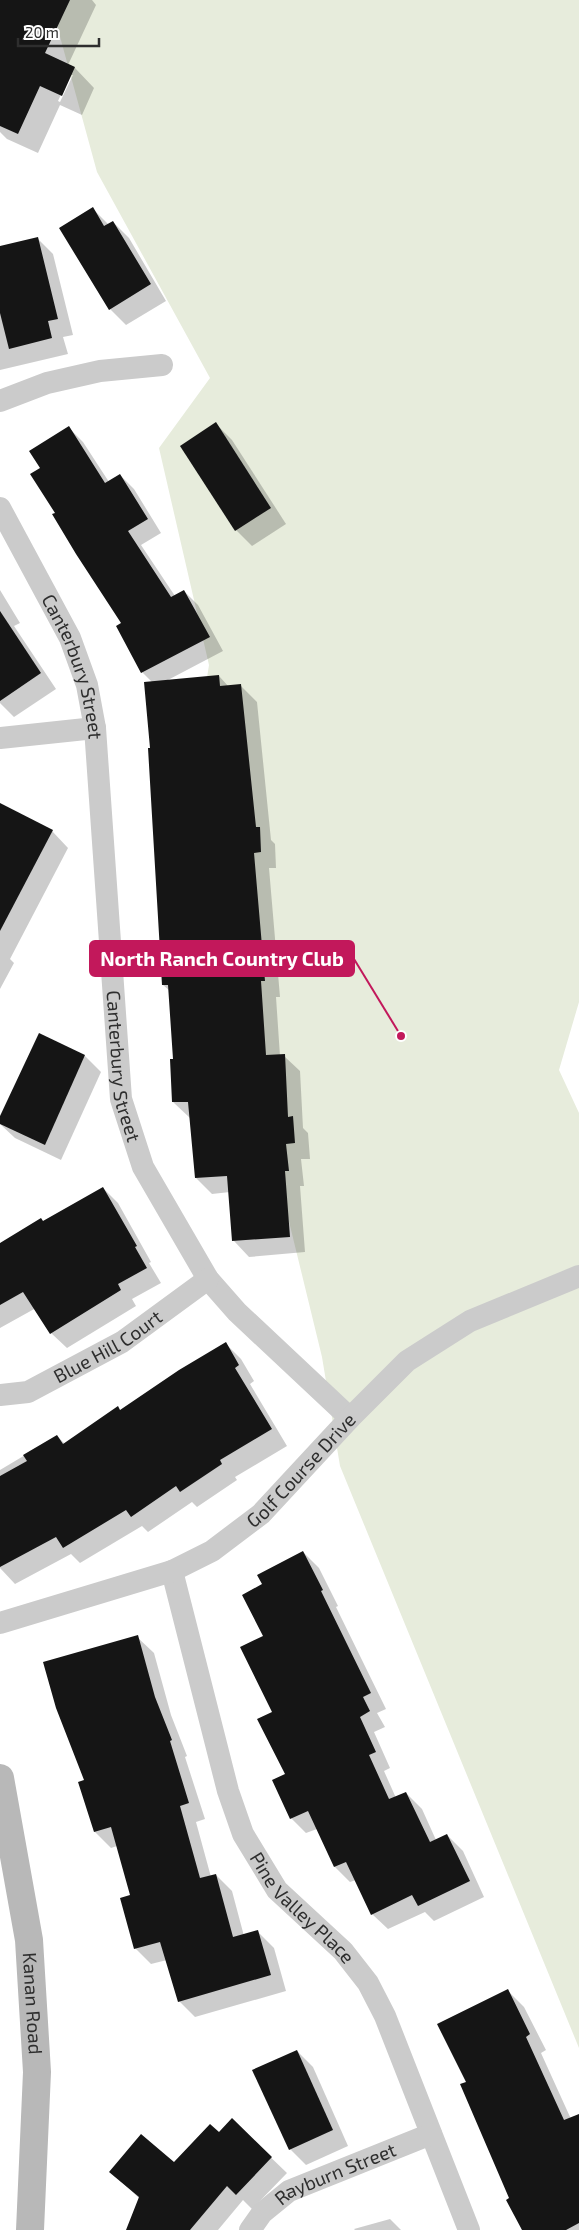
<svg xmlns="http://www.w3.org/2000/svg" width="579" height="2230" font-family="'Exo 2',sans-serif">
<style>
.green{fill:#e7ecdc}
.shadow{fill:#0003;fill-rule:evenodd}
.building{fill:#151515}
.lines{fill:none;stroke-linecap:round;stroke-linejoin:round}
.minor{stroke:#cbcbcb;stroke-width:22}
.secondary{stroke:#b8b8b8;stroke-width:28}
.labels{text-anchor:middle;stroke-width:5;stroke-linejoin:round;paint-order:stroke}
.street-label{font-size:19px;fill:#2e2e2e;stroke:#fff}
.leader{fill:none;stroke:#c2185b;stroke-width:2}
.callout-dot{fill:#c2185b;stroke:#fff;stroke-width:2}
.callout{fill:#c2185b;stroke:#c2185b;stroke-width:2}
.callout-label{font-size:20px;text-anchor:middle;font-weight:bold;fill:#fff}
</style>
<rect width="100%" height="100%" fill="#fff"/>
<!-- green -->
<polygon class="green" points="50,0 579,0 579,1002 559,1070 579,1113 579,2048 340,1466 322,1357 276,1168 178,860 209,665 159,448 210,378 97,172"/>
<!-- shadow -->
<g class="shadow">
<path d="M 0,0 L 92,0 L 96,5 L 68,65 L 75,68 L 94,88 L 82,115 L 60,105 L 38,153 L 7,139 L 0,132 ZM 70,75 L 73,75 L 60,102 L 58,101 Z"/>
<polygon points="93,209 109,225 113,222 129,238 166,301 126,325 110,309"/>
<polygon points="37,238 53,254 73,335 63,337 68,354 0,370 0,247"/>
<polygon points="216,424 232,440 286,524 252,546 236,530"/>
<polygon points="69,428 83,442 109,482 120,475 134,489 161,533 141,545 175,596 184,591 198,605 223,651 166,681 219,676 229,687 241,686 257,702 271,840 275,844 276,868 269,868 280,997 276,997 280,1056 284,1056 300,1071 303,1128 308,1133 310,1159 301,1159 304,1186 300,1186 305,1252 249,1257 234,1241 230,1192 212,1194 196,1178 190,1118 173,1102 174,1060 170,991 163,985 152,749 152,682 142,672 123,624 56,513 42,468"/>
<polygon points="0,590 20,623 14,626 56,689 14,717 0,703"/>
<polygon points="0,805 52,831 68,848 10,959 14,963 0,989"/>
<polygon points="85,1056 101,1072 61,1160 15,1138 0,1124 0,1119"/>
<polygon points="103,1188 118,1203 151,1262 149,1263 161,1283 132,1299 136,1306 67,1348 51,1333 36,1308 0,1328 0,1245"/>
<polygon points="225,1343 241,1359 254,1381 250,1384 287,1446 235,1477 237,1480 197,1507 192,1502 148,1532 142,1526 80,1563 71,1554 15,1584 0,1568 0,1470 57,1436 65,1444 121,1411"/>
<polygon points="303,1552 319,1568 338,1606 336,1607 386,1709 377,1713 385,1727 374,1732 390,1768 384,1771 396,1798 406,1793 422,1809 436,1840 447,1835 463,1851 484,1897 434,1921 425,1912 388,1929 372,1914 356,1880 350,1882 335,1867 317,1829 306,1833 291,1818 287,1775 274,1712 264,1636 264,1585"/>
<polygon points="137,1637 154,1653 171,1715 187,1756 185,1757 205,1819 196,1822 211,1877 216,1875 232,1891 244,1936 258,1932 274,1948 286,1991 195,2017 179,2001 167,1960 151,1964 135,1948 132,1896 117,1846 111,1848 95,1832 86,1781"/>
<polygon points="508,1991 524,2007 546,2050 541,2053 571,2119 579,2116 579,2230 523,2230 468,2082"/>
<polygon points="297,2051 313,2067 348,2146 306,2165 290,2149"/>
<polygon points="232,2120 287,2173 252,2209 243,2200 218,2230 127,2230 140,2199 111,2172 174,2164 219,2134"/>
<polygon points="390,2219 401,2230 355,2230 354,2229"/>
</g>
<!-- building -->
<g class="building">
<polygon points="0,0 70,0 45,53 75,67 62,96 40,86 18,134 0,126"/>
<polygon points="93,207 104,226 113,221 151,284 109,310 59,228"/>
<polygon points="38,237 58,319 48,321 52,338 9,349 0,313 0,246"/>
<polygon points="216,422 271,508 235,531 180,446"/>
<polygon points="69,426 105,483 120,474 148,519 128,531 171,597 184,590 210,637 141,673 116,626 121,623 76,554 52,514 55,513 30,474 40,468 29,451"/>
<polygon points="0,611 41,673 0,701"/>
<polygon points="219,675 220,686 241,684 256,827 260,827 261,852 254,853 265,981 261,981 266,1055 285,1054 288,1117 293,1116 295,1143 286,1144 289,1171 285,1171 290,1237 232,1241 227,1176 195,1178 188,1102 172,1102 170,1059 173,1059 168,985 162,985 148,748 150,748 144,682"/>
<polygon points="0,803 53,830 0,931"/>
<polygon points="39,1033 85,1055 45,1145 0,1124 0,1116"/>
<polygon points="103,1187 137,1246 135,1247 147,1268 118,1284 121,1290 50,1334 23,1292 0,1305 0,1243 41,1218 43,1221"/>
<polygon points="226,1342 239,1365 235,1368 272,1429 220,1460 222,1464 180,1492 176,1486 131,1517 126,1510 63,1548 56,1537 0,1567 0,1476 27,1461 23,1455 57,1435 63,1444 118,1406 120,1410 179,1370"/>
<polygon points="303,1551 323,1590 321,1591 371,1693 363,1697 370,1711 360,1717 376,1752 369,1755 389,1799 406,1792 430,1842 447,1834 470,1881 418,1906 412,1895 371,1915 346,1862 334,1867 308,1811 290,1819 272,1780 285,1774 257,1719 272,1712 240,1647 263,1636 242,1595 262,1584 257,1575"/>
<polygon points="138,1635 155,1697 172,1740 170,1741 189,1803 180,1806 200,1878 216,1874 233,1937 258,1930 271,1975 178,2002 160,1942 134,1949 120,1898 130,1895 111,1827 94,1832 78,1782 84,1780 56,1708 43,1662"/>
<polygon points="508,1989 530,2034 526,2037 564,2120 579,2114 579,2223 566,2230 522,2230 506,2200 509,2198 460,2084 466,2082 437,2024"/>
<polygon points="297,2050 333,2130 289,2150 252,2070"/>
<polygon points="232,2118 272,2157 236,2195 227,2186 190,2230 126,2230 139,2197 109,2172 141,2134 174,2162 210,2124 219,2132"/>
</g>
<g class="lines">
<!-- minor -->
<g class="minor">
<polyline points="0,401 47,383 100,371 162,365"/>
<path id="s1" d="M 0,508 L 70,638 L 87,685 L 95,728 L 121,1099 L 143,1167 L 208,1279 L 237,1312 L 350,1418"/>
<polyline points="0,738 95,728"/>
<path id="s2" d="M 0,1395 L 28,1392 L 122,1342 L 208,1279"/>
<path id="s3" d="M 172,1571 L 228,1791 L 243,1834 L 277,1890 L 343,1951 L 368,1983 L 385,2016 L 469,2230"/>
<path id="s4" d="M 0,1623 L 172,1571 L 212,1551 L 261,1514 L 350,1418 L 407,1361 L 470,1321 L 579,1276"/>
<path id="s5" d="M 250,2230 L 262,2213 L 289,2191 L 431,2134"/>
</g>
<!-- secondary -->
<path class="secondary" id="s6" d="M 0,1778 L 29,1940 L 37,2072 L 30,2230"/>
</g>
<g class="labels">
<!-- street labels -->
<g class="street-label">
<text dy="7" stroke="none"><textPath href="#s1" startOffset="176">Canterbury Street</textPath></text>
<text dy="7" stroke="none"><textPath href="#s1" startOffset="581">Canterbury Street</textPath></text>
<text dy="7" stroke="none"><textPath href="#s2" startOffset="120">Blue Hill Court</textPath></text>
<text dy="7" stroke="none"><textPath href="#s4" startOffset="345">Golf Course Drive</textPath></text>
<text dy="7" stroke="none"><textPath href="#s3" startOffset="368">Pine Valley Place</textPath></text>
<text dy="7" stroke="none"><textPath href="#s6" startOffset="228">Kanan Road</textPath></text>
<text dy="7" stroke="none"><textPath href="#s5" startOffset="105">Rayburn Street</textPath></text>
</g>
</g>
<!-- callouts -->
<path class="leader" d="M401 1036L354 959"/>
<circle class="callout-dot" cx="401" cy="1036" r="5"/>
<rect class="callout" x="90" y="941" width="264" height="35" rx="5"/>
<g class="callout-label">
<text x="222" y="966">North Ranch Country Club</text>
</g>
<!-- scale -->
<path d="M18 38v8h81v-8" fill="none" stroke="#2e2e2e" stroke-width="2.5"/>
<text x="25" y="38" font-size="15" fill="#2e2e2e" stroke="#ffffff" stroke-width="4" paint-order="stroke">20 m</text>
</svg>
